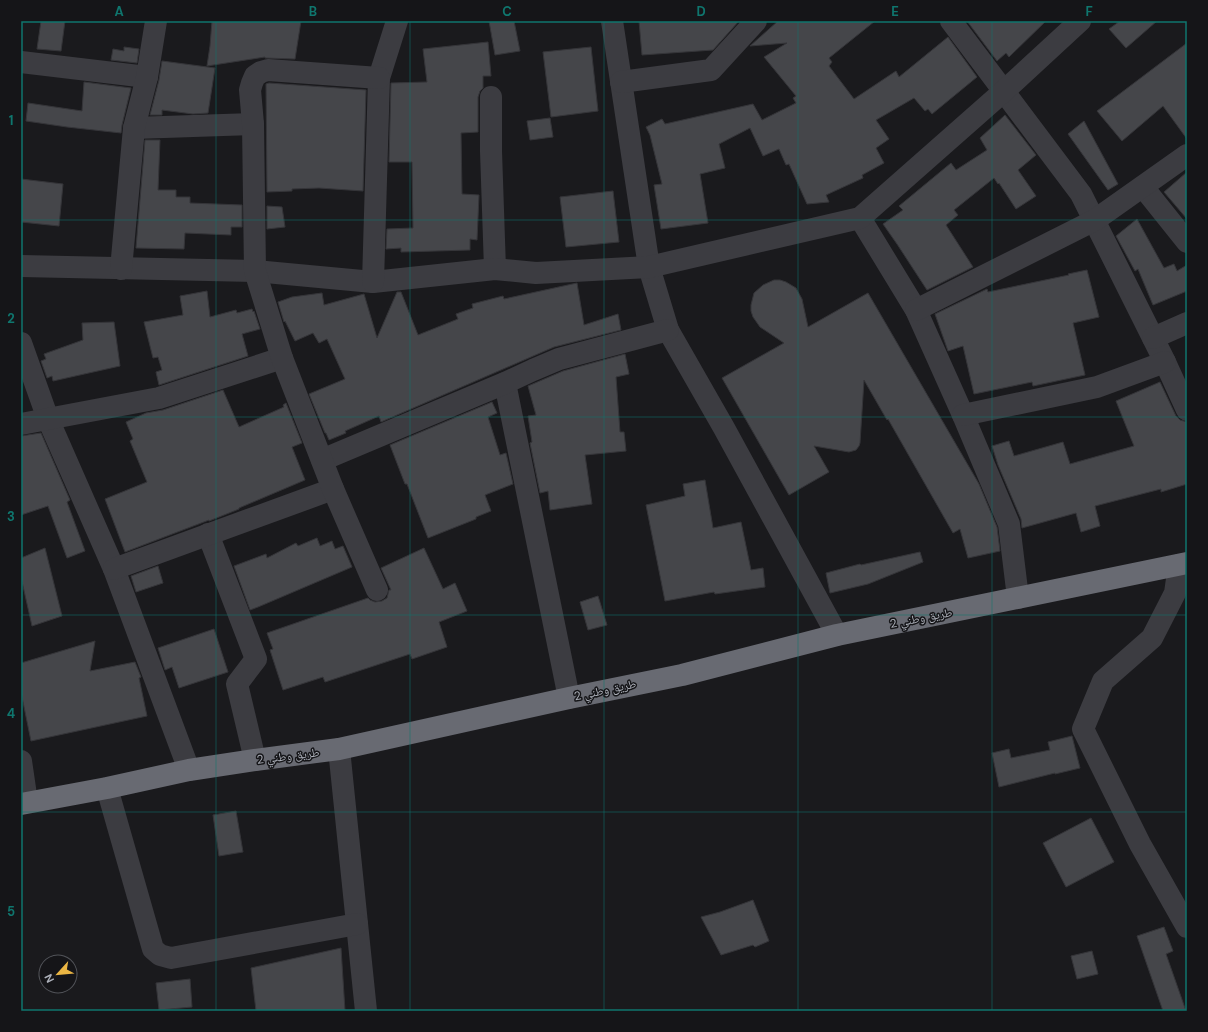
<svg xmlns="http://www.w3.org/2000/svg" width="1208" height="1032" font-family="'DM Sans','Noto Naskh Arabic',sans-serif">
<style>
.building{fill:#45464a;stroke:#353539}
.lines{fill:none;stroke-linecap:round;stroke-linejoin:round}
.minor{stroke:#3c3c41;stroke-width:22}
.highway{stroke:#686a72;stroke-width:22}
.grid{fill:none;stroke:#0f766e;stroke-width:1;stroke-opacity:0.55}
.labels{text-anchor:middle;stroke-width:3;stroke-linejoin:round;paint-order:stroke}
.street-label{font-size:12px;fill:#aeb2bb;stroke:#151518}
.neatline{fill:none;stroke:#0f766e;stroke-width:1.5}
.grid-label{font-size:13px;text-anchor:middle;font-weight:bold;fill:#0f766e}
</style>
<rect width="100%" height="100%" fill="#1a1a1d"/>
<!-- building -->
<g class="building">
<polygon points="41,21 65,21 61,51 37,49"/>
<polygon points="212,21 301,21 295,59 265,58 265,57 207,66 210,46"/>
<polygon points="489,21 514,21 520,51 495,55"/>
<polygon points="639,21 739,21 713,50 642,55"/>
<polygon points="778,21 875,21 829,58 832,62 829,66 854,99 896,71 899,77 948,37 977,77 932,114 928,109 925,111 914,98 876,120 889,139 876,148 884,163 862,175 863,178 826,195 829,202 807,204 789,164 786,165 779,149 763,156 750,128 719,144 725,168 700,174 708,223 661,229 654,185 662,184 650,135 646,127 662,119 665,124 753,104 762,120 796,103 793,98 796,96 764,57 787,43 750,46"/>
<polygon points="967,21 1046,21 1009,57 1006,53 997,61"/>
<polygon points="1120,21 1157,21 1126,48 1109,29"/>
<polygon points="488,42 491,76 483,76 483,88 480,91 478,97 478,132 461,133 462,194 479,195 477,240 470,239 470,250 401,252 401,248 386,249 387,229 413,228 412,162 389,162 391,83 427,82 423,49"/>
<polygon points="1187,43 1187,139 1163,106 1122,141 1097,111"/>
<polygon points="124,47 139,49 137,63 111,60 113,49 124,51"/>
<polygon points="591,47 598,111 551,117 543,52"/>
<polygon points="162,61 215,68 208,113 193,114 162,110 162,115 150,115 159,80"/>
<polygon points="84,82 131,88 122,125 121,133 67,127 26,121 28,103 82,111"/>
<polygon points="269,83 366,90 363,191 319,188 292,189 292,191 267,192 266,84"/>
<polygon points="1005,115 1036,155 1018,170 1036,196 1016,209 999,183 998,184 994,178 954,210 958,215 946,225 973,267 927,290 897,244 883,224 903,210 899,206 951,163 956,170 987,150 980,138"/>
<polygon points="550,118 553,137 530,140 527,121"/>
<polygon points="1084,121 1118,184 1108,190 1068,134"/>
<polygon points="145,140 160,140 158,190 176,190 176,197 190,197 190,203 242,205 242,227 231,227 231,235 185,233 184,249 136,248"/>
<polygon points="1187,172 1187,219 1164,192"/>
<polygon points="21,179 63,184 59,226 21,222"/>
<polygon points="613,191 619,242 566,247 560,197"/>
<polygon points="267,206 282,207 285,227 267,229"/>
<polygon points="1137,219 1164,268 1174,264 1177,271 1187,265 1187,291 1153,305 1138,269 1135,271 1116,236"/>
<polygon points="1087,270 1099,317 1073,323 1085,375 1033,386 1032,382 974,394 963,346 948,351 935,314 987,289 988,292 1069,275 1068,274"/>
<polygon points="774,280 780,280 786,282 796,288 802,299 808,327 868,293 979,484 997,527 1000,551 968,558 960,529 953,533 888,419 887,420 864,380 860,443 859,446 856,450 849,452 814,446 829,472 789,495 722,378 784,343 760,327 753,317 751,311 751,305 754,293 763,285"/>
<polygon points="577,283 584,325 618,314 621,330 554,347 381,422 379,416 345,431 346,433 329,440 326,433 325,433 309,394 345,379 327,339 319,343 313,333 295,341 285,321 284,322 278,302 292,297 322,293 324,305 364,294 377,338 397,292 401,292 418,335 458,319 456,314 473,308 472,304 503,296 504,299"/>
<polygon points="207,291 210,317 236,310 237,313 252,309 253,312 254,311 260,329 242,334 248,356 159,385 156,372 162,370 158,357 153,358 144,322 183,315 180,296"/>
<polygon points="114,322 120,366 53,381 52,376 47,378 41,361 46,359 44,354 83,340 82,323"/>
<polygon points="625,354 629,374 616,377 620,432 624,432 626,451 585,455 592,504 550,510 548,491 540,493 530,443 532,442 528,416 536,415 528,386 563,371"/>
<polygon points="1160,382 1176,416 1180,420 1187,422 1187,484 1161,492 1161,489 1095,506 1100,526 1081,532 1076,513 1022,528 1021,519 998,465 992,446 1009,441 1014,456 1063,442 1070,464 1134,446 1116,401"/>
<polygon points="223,390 239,427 284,407 283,405 286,403 302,443 292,447 305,480 239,508 239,509 209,521 209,520 125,552 105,499 147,482 130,441 133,439 126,422 146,413 163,410"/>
<polygon points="492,402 497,413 488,417 500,455 506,453 513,484 485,495 491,511 476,517 476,519 428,538 407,484 405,484 390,445"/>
<polygon points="41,433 70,500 67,502 85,551 67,558 48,506 21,515 21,436"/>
<polygon points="705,480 713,528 741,522 751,570 763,568 765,587 715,594 714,592 665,601 646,505 685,496 683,484"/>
<polygon points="317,538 320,546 332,541 335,549 343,546 352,567 258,607 250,610 234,566 266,554 267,558 296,543 298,546"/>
<polygon points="45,548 62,616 32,626 21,577 21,558"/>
<polygon points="424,548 443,589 455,583 467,611 439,622 447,647 412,659 410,654 325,682 323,677 283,690 270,650 273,649 267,633 368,598 370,600 375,602 382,601 387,598 389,590 391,590 381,568"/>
<polygon points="920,552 923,562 868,584 830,593 826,573 860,564 861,565"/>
<polygon points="158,566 163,583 136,592 131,576"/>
<polygon points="598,596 607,625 588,630 580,602"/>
<polygon points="214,629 228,672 179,688 172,667 165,670 158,648"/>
<polygon points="95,641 90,671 135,662 141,677 139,678 147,716 31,741 21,692 21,663"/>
<polygon points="1072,736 1080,768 1055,774 1055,773 999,787 992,753 1009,749 1011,758 1050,750 1048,742"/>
<polygon points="236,811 243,852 219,856 213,815"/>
<polygon points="1091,818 1114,862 1066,887 1043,843"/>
<polygon points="753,900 769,941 755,947 753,945 721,955 701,917 720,912"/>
<polygon points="1164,927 1173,951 1166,954 1186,1011 1163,1011 1137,936"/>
<polygon points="341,948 345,1011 256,1011 251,968"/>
<polygon points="1092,951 1098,974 1077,979 1071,956"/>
<polygon points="190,979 192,1007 159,1010 156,983"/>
</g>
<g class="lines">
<!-- minor -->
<g class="minor">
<polyline points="612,21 649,267 668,330 724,428 837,635"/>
<polyline points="951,21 1081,194 1165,362 1187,410"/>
<polyline points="21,62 147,77"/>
<polyline points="621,82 711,70 756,21"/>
<polyline points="491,97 491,151 495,269"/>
<polyline points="134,128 253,124"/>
<polyline points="1143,187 1187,242"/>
<polyline points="860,218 916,310 963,415 1009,524 1018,598"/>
<polyline points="21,266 255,271 373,282 495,269 536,273 649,267 860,218 1004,91 1080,21"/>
<polyline points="121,269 134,128 147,77 156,21"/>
<polyline points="373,282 379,78 397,21"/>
<polyline points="916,310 1095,220 1187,155"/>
<polyline points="1153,338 1187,323"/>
<polyline points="21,343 48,419 114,569 189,770"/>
<polyline points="505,383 569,698"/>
<polyline points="963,415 1097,387 1165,362"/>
<polyline points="21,424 159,398 282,358"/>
<polyline points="322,460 505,383 533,370 559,359 668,330"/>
<polyline points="208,534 256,659 237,684 255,760"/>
<polyline points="1179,565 1175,593 1152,638 1103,681 1083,729 1140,844 1187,927"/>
<polyline points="114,569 333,489"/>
<polyline points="377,590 333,489 282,358 255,271 253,124 250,90 252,83 255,76 261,72 268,70 379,78"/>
<polyline points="339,749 366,1011"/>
<polyline points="21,761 27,802"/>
<polyline points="107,788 153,949 160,955 171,958 357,924"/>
</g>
<!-- highway -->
<polyline class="highway" points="21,804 107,788 189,770 255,760 339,749 569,698 682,675 837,635 1187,563"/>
</g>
<!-- grid -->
<path class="grid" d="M 216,21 L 216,1011M 410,21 L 410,1011M 604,21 L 604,1011M 798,21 L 798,1011M 992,21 L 992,1011M 21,220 L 1187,220M 21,417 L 1187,417M 21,615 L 1187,615M 21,812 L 1187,812"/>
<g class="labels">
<!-- street labels -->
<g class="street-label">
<text transform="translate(921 618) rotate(-11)" y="4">طريق وطني 2</text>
<text transform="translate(605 690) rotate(-12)" y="4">طريق وطني 2</text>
<text transform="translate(288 756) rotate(-7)" y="4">طريق وطني 2</text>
</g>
</g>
<!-- border -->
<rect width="1208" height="1032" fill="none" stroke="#151518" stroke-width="44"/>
<!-- north arrow -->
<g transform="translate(58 974) rotate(243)"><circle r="19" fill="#151518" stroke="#525459"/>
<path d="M0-3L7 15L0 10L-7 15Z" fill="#ebb644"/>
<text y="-6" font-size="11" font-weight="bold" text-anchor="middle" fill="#aeb2bb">N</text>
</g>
<rect x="22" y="22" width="1164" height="988" class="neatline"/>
<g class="grid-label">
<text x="119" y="16">A</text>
<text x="313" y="16">B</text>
<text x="507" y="16">C</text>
<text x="701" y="16">D</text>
<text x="895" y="16">E</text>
<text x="1089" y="16">F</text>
<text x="11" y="125">1</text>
<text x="11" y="323">2</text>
<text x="11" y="521">3</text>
<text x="11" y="718">4</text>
<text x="11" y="916">5</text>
</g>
</svg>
